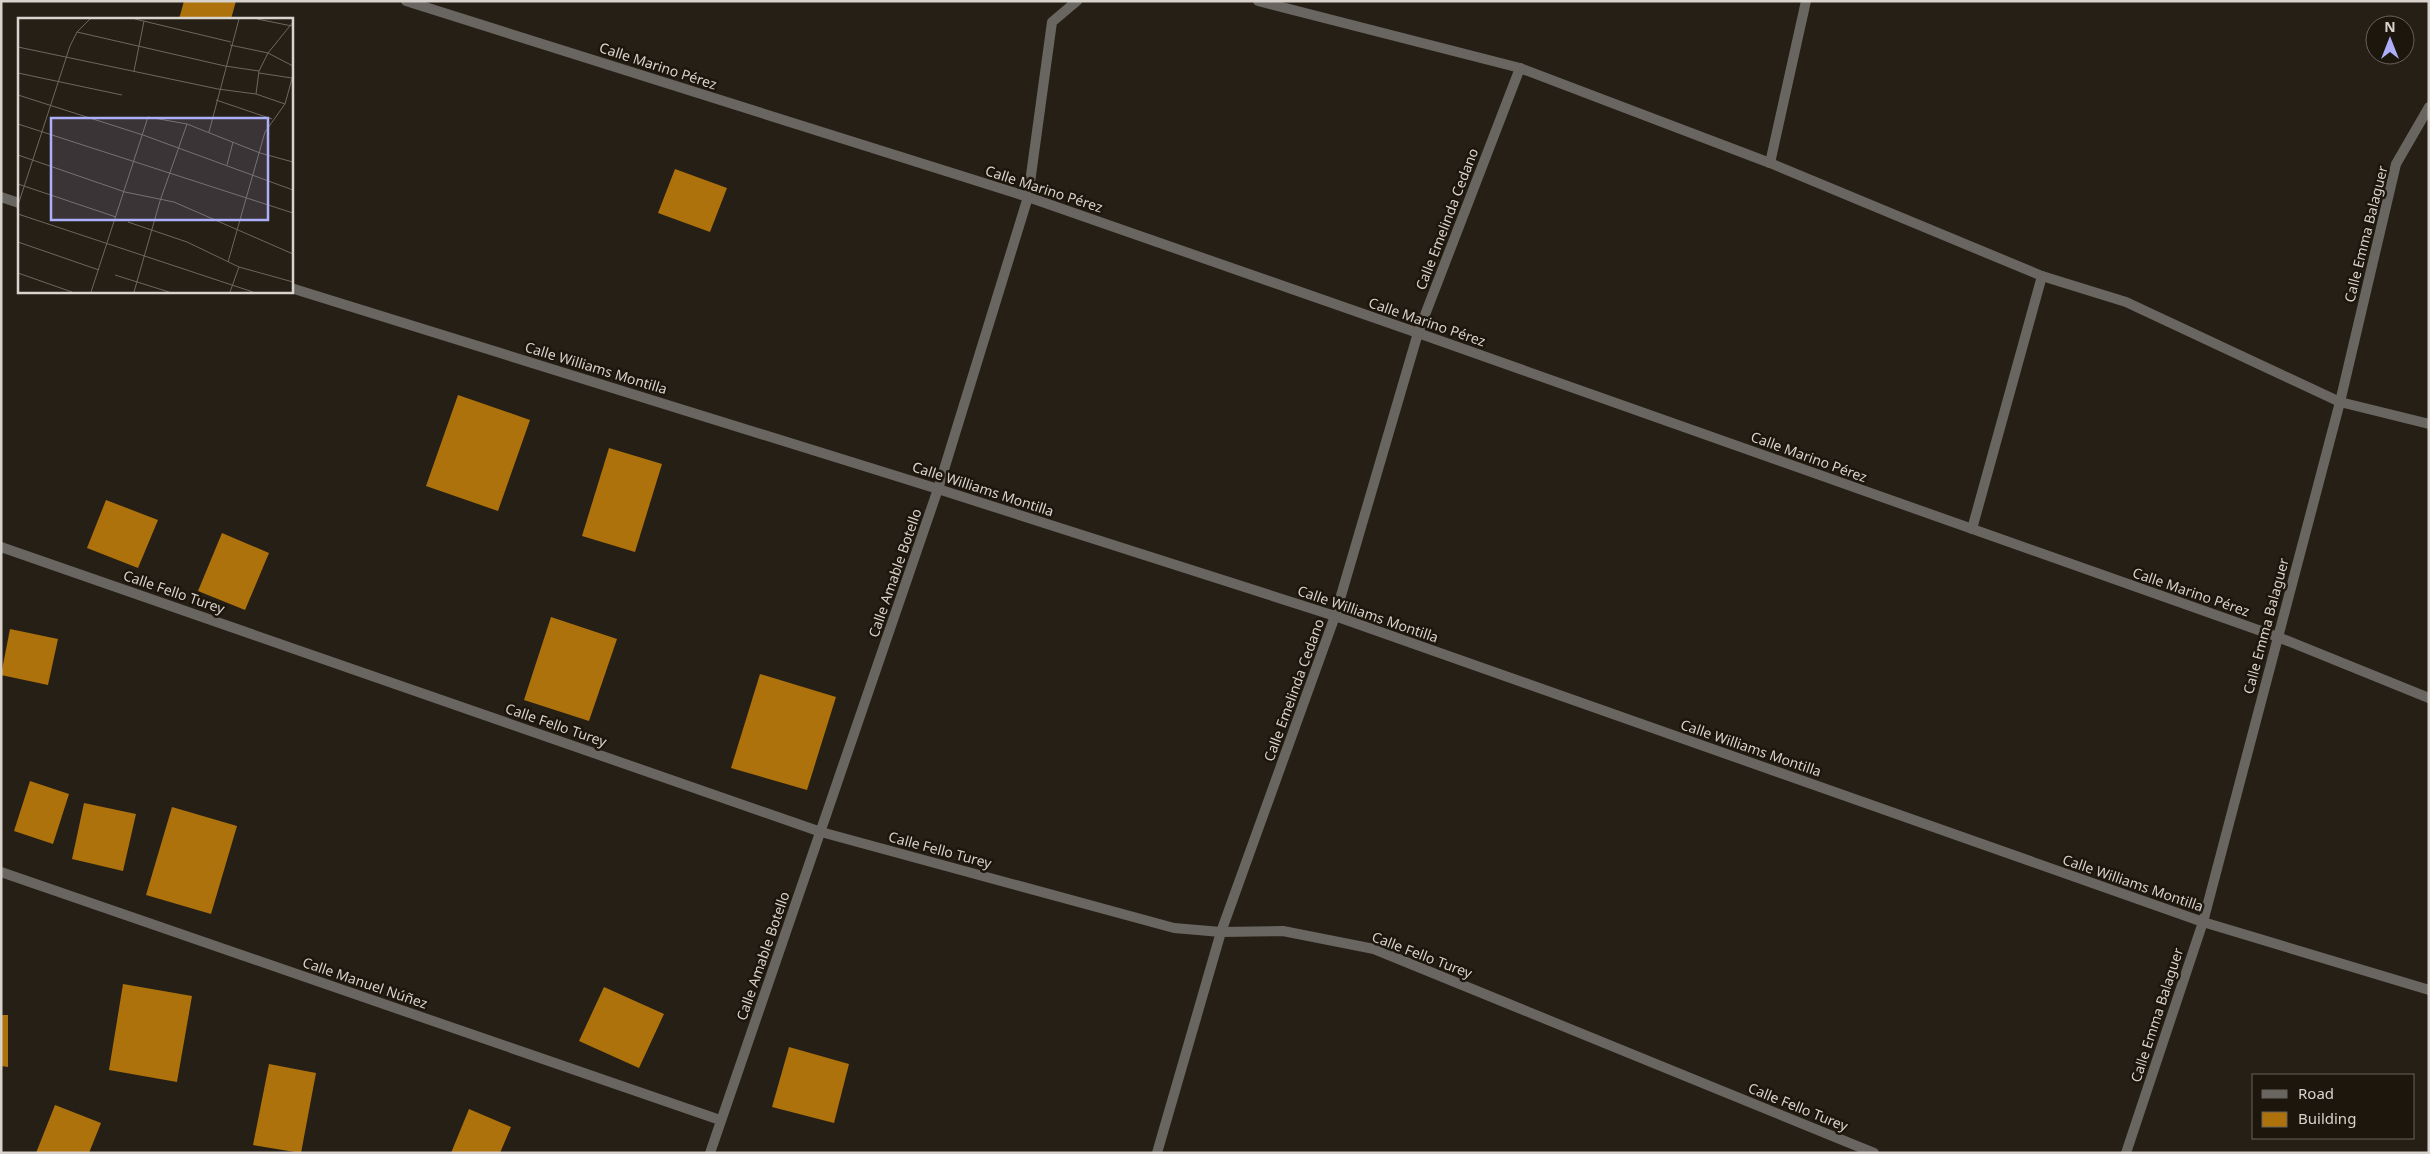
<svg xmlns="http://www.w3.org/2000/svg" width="2430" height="1154" font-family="'Noto Sans',sans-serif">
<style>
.building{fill:#ad720b}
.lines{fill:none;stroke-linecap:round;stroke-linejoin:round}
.street{stroke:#696560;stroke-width:10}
.labels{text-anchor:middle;stroke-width:5;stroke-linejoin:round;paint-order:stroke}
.street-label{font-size:14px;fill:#d8d3cd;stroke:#1d160d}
.inset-road{fill:none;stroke:#6d675f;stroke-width:1}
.view{fill:#adaffb;fill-opacity:0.15;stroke:#adaffb;stroke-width:2.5}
.inset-edge{fill:none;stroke:#d8d3cd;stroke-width:2.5}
</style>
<rect width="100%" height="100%" fill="#261f16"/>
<!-- building -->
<g class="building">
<polygon points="184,1 236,1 231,19 179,19"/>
<polygon points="675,169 727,188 710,232 658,213"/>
<polygon points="458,395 530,420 498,511 426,486"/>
<polygon points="609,448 662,464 635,552 582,536"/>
<polygon points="106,500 158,520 138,568 87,548"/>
<polygon points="222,533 269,553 245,610 198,591"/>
<polygon points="551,617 617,639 589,721 524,700"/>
<polygon points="10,629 58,639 48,685 1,675"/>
<polygon points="760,674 836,697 807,790 731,768"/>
<polygon points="30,781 69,794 53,844 14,831"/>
<polygon points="84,803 136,814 123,871 72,859"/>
<polygon points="172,807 237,826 211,914 146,895"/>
<polygon points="123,984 192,996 177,1082 109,1070"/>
<polygon points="604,987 664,1014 639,1068 579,1041"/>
<polygon points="1,1015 8,1015 8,1067 1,1066"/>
<polygon points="789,1047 849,1064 834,1123 772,1107"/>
<polygon points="269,1064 316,1073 301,1153 253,1145"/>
<polygon points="55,1105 101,1123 89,1153 36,1153"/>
<polygon points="469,1109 511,1127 500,1153 451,1153"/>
</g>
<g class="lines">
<!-- street -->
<g class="street">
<polyline points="406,1 1028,197 1418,333 2278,637 2429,698"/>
<polyline points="1258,1 1520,68 1770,163 2042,276 2126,302 2340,402 2429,424"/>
<polyline points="1770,163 1806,1"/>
<polyline points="1,197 19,203"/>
<polyline points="291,288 938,489 1335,616 2203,922 2429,990"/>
<polyline points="1972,529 2042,276"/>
<polyline points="1,547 821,832 1174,928 1221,932 1283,931 1374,949 1874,1153"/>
<polyline points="1,872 720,1120"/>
<polyline points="710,1153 938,489 1028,197 1052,22 1077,1"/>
<polyline points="1157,1153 1221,932 1335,616 1418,333 1520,68"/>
<polyline points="2126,1153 2203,922 2340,402 2396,164 2429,107"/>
</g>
</g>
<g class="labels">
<!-- street labels -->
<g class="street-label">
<text transform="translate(658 66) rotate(18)" y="5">Calle Marino Pérez</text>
<text transform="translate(1044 189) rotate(18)" y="5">Calle Marino Pérez</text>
<text transform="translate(1447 219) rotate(-69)" y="5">Calle Emelinda Cedano</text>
<text transform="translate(2366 234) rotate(-76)" y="5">Calle Emma Balaguer</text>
<text transform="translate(1427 322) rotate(19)" y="5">Calle Marino Pérez</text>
<text transform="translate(596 368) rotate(17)" y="5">Calle Williams Montilla</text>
<text transform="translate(1809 457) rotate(20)" y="5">Calle Marino Pérez</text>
<text transform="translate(983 489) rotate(18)" y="5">Calle Williams Montilla</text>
<text transform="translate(895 573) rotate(-71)" y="5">Calle Amable Botello</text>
<text transform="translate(174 592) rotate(19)" y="5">Calle Fello Turey</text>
<text transform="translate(2191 592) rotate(19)" y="5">Calle Marino Pérez</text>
<text transform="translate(1368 614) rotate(19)" y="5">Calle Williams Montilla</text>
<text transform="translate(2266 626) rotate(-75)" y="5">Calle Emma Balaguer</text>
<text transform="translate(1294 690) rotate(-70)" y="5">Calle Emelinda Cedano</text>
<text transform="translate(556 725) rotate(19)" y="5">Calle Fello Turey</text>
<text transform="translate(1751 748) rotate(19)" y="5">Calle Williams Montilla</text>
<text transform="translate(940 850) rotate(15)" y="5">Calle Fello Turey</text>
<text transform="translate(2133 883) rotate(19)" y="5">Calle Williams Montilla</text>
<text transform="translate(1422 955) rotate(21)" y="5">Calle Fello Turey</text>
<text transform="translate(763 956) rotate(-71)" y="5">Calle Amable Botello</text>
<text transform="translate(365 983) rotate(19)" y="5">Calle Manuel Núñez</text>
<text transform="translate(2157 1015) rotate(-72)" y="5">Calle Emma Balaguer</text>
<text transform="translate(1798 1107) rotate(22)" y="5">Calle Fello Turey</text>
</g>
</g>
<!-- overview -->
<g transform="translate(18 18)">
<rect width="275" height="275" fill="#261f16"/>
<path class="inset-road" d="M 117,1 L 213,24M 239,1 L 274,8M 59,14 L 207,48 L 241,53M 212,27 L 250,35 L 275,48M 0,29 L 200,71 L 238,76 L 267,86M 116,53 L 126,3M 0,55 L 104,77M 241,55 L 274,60M 238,76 L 241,53 L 250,35 L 275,4M 0,77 L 125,117 L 275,172M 198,82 L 254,101M 0,106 L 275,195M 191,114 L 221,1M 0,137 L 107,174 L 156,184 L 275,236M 209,147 L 215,124M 0,166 L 98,199M 0,187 L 52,28 L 59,14 L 72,1M 0,196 L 235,274M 110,204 L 169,224 L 221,249 L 275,264M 0,224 L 81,252M 210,244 L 247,114 L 267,86 L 275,57M 0,255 L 54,274M 97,257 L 151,274M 73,274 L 130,99 L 169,106 L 242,135 L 275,144M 116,274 L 142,183 L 169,106M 212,274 L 221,249"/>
<path class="view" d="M 33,100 L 250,100 L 250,202 L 33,202 Z"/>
<rect width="275" height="275" class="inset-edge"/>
</g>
<!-- border -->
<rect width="2430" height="1154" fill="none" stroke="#d8d3cd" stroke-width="5"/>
<!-- legend -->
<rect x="2252" y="1074" width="162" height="65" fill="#1d160d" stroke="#68625a"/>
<rect x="2262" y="1090" width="25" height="8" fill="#696560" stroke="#68625a"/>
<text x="2298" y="1099" font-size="15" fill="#d8d3cd">Road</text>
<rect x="2262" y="1112" width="25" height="15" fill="#ad720b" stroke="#68625a"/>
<text x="2298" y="1124" font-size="15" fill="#d8d3cd">Building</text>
<!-- north arrow -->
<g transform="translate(2390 40)"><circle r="24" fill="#1d160d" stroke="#68625a"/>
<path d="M0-4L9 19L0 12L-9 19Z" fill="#adaffb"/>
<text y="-8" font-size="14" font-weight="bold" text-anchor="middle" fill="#d8d3cd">N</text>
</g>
</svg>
